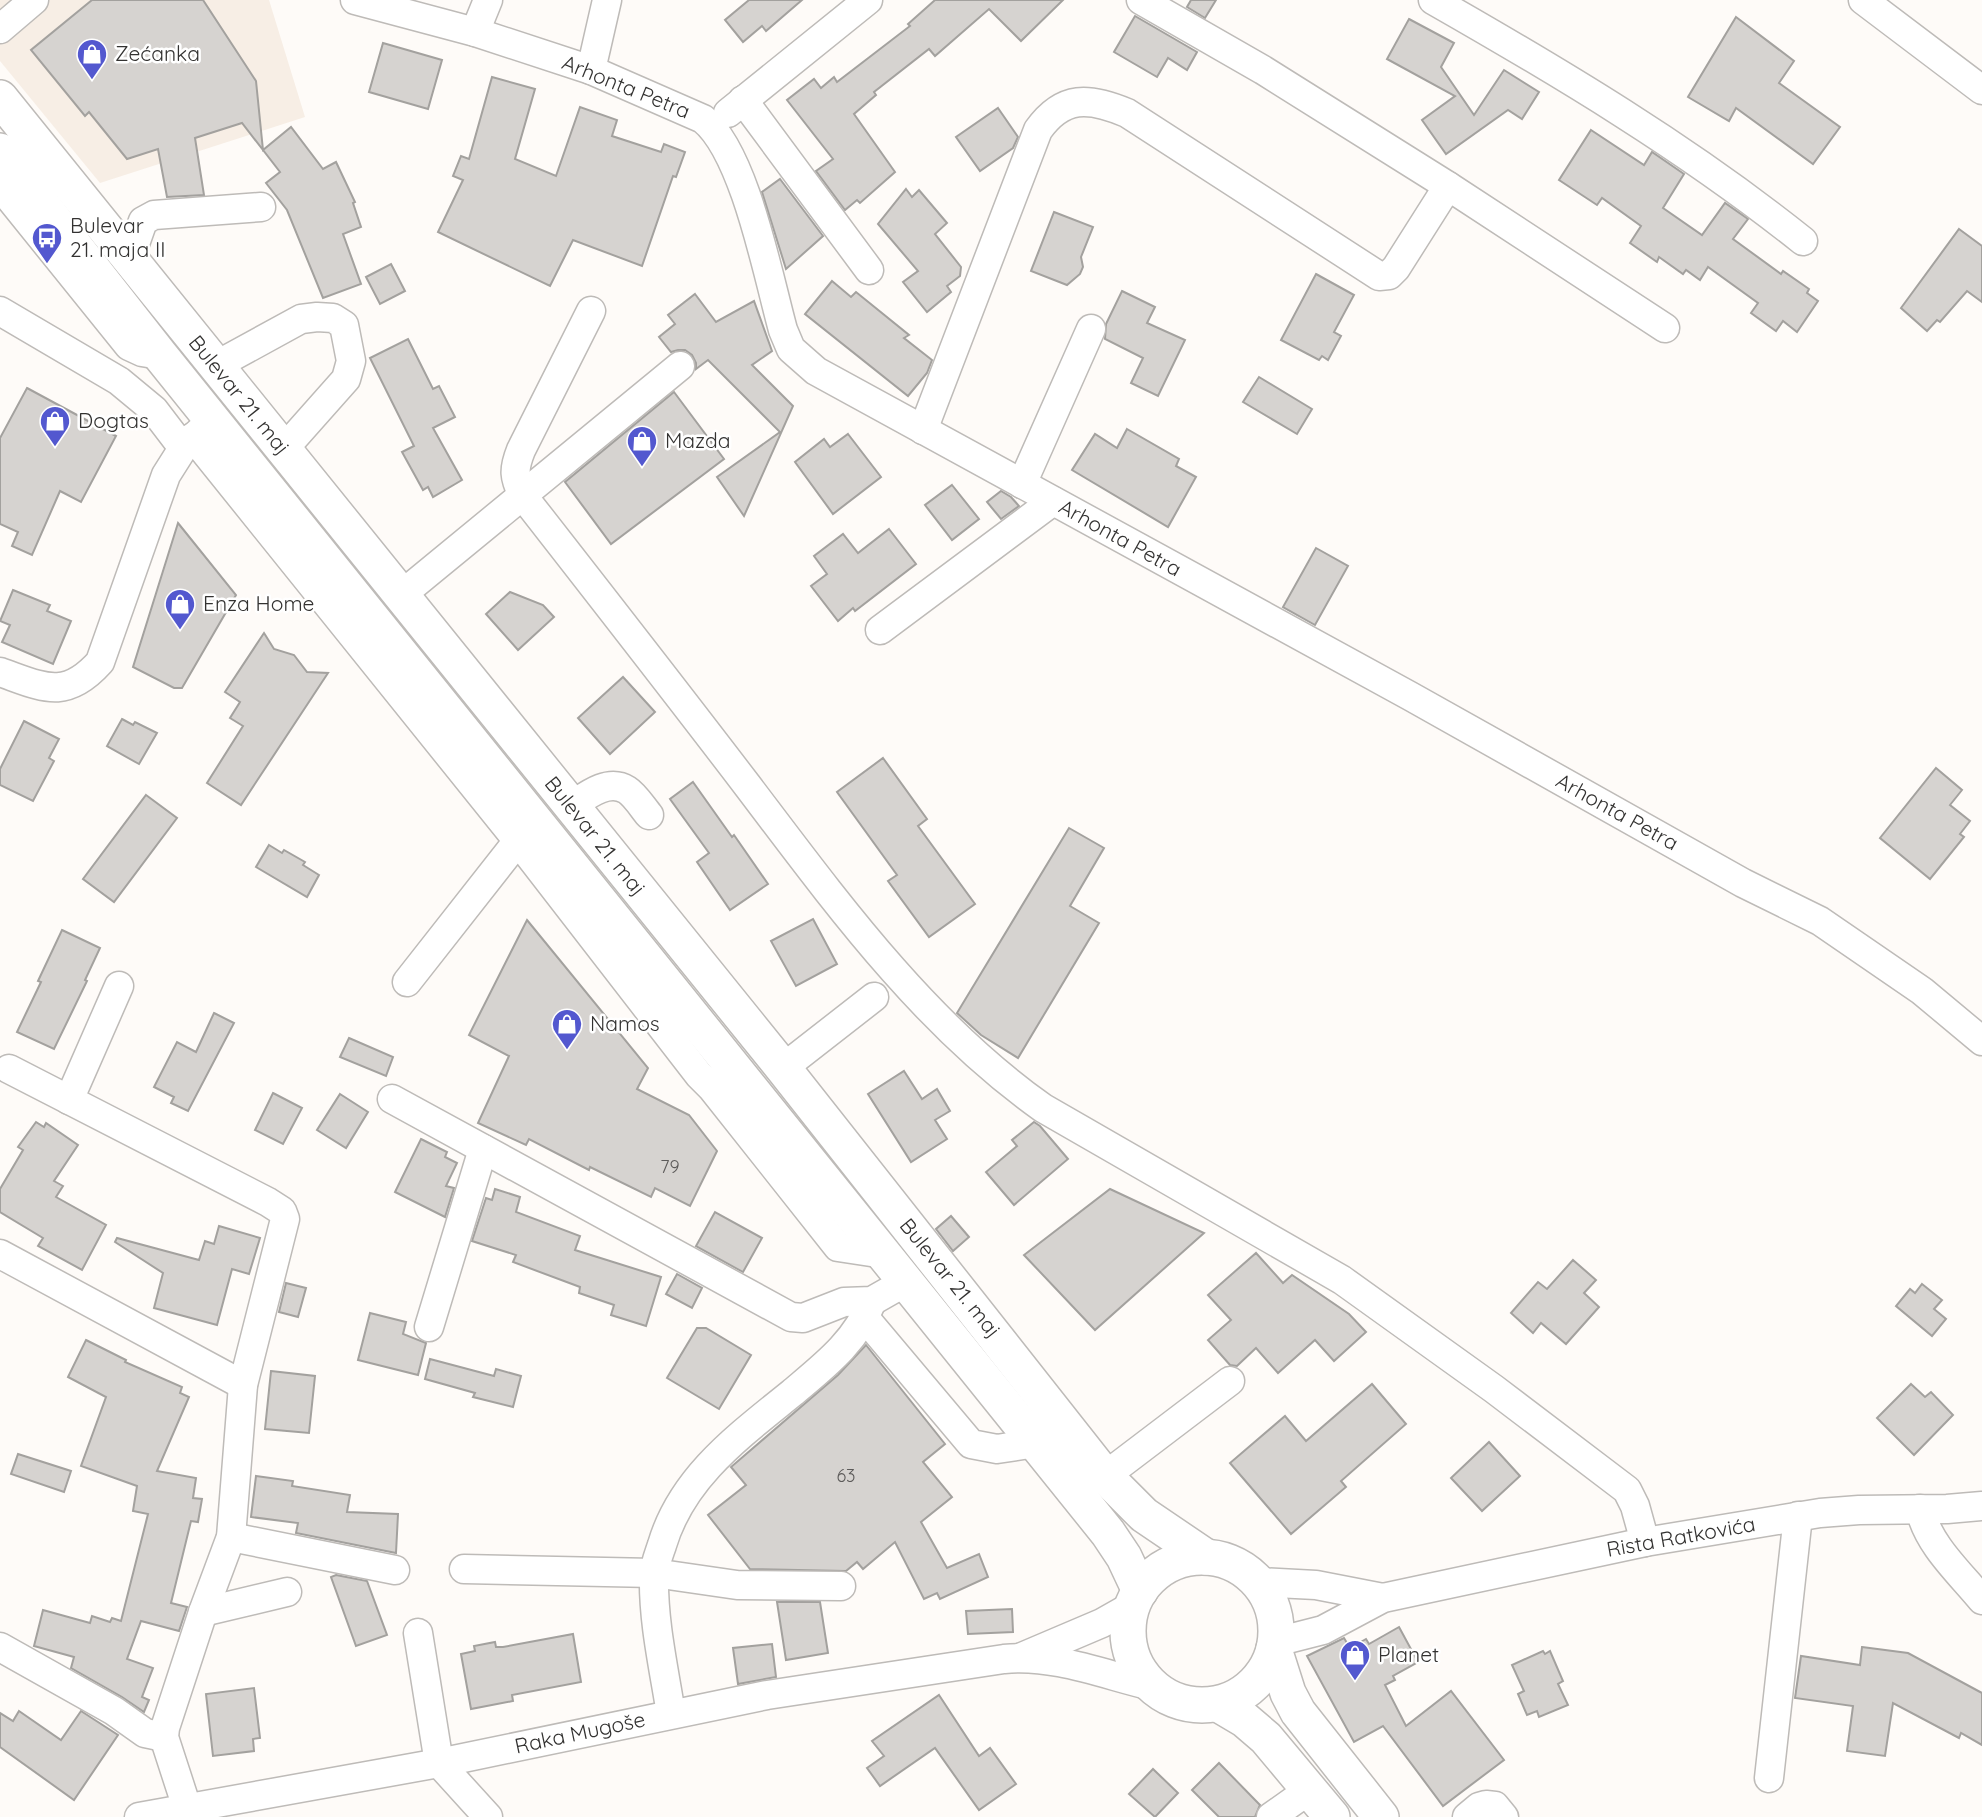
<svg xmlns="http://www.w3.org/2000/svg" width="1982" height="1817" font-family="Quicksand,sans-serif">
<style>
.built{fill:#f7eee5}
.building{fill:#d6d3d0;stroke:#a3a19e;stroke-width:2}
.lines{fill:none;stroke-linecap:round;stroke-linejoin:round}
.minor-casing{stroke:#bebbb8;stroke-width:31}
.major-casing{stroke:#bebbb8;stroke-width:38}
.minor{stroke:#fff;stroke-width:28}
.major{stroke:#fff;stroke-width:35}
.labels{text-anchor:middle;stroke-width:5;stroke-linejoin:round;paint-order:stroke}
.number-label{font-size:18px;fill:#5c5a59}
.poi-label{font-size:21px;fill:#333231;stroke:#fff;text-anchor:start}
.street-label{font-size:21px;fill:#333231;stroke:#fff}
</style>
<rect width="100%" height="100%" fill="#fefbf8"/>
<!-- built -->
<polygon class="built" points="0,0 269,0 305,117 100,183 0,61"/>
<!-- building -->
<g class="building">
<polygon points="92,0 203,0 256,81 263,150 291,127 323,169 336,162 355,202 353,203 361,227 343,234 361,284 323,298 287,210 266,183 280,172 242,123 195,138 204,195 167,197 158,149 127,159 89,112 85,116 31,50"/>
<polygon points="749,0 802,0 766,31 762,26 743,42 725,20"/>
<polygon points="935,0 1063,0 1021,41 989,9 935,56 929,49 874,92 876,95 854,114 895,172 860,203 857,200 845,210 816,171 833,159 787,100 814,79 821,88 834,77 837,82 910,26 908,24"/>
<polygon points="1191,0 1216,0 1205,18 1187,7"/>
<polygon points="1135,16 1197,52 1187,70 1168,58 1157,77 1114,52"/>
<polygon points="1736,17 1794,61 1779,83 1840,127 1813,164 1736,108 1729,121 1688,97"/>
<polygon points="1409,19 1454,43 1441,67 1474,115 1504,70 1539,92 1522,119 1508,110 1446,154 1422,120 1455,96 1387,59"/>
<polygon points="383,43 442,60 428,109 369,92"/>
<polygon points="492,77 535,89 515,159 556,176 580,107 617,120 612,136 661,152 664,144 685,152 676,177 673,176 642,266 573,240 550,286 438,232 463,180 453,176 461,156 469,159"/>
<polygon points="998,108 1018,137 1013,148 980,171 956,137"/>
<polygon points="1591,130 1644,165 1652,152 1684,174 1663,208 1702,235 1725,203 1748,219 1733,239 1781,274 1783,271 1809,289 1807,293 1818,301 1797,332 1783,321 1776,331 1751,313 1758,303 1708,267 1700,280 1686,270 1683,274 1659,257 1657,262 1630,243 1641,226 1602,198 1597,205 1559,180"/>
<polygon points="780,179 823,236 786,269 762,192"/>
<polygon points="906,189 912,197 919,190 947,223 935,234 961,267 960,276 947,286 951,292 927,312 903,282 918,271 878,224"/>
<polygon points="1054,212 1093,227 1081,257 1083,267 1080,274 1067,285 1031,271"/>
<polygon points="1959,229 1982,246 1982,302 1967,291 1940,322 1937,320 1927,331 1901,308"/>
<polygon points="391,264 405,291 380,304 366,277"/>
<polygon points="1316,274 1354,295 1334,332 1341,336 1328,360 1322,356 1319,360 1281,340"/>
<polygon points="832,281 851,297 856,292 909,335 904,338 932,360 927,373 908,396 805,314"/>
<polygon points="1122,291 1155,307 1147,323 1185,340 1158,396 1131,383 1143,358 1105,339 1106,324"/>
<polygon points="695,294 716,322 754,301 772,351 752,365 793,406 744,516 717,477 780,432 708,360 696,369 696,363 692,355 685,350 678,350 671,352 659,337 675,324 668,315"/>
<polygon points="408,339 433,389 439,386 455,417 433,428 462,480 433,497 428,487 423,490 402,452 414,446 370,358"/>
<polygon points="1259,377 1312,409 1297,434 1243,402"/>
<polygon points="27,388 116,436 81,502 60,491 32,555 12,546 18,532 0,524 0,438"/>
<polygon points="674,392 724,459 611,544 565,482"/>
<polygon points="1127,429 1179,459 1176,466 1196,477 1168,527 1072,470 1095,434 1117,448"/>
<polygon points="848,434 881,477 833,514 795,462 824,439 830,447"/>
<polygon points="952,485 979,519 952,540 925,505"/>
<polygon points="1001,491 1011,497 1019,506 1001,519 987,502"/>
<polygon points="178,523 236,595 182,688 174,688 133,667"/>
<polygon points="889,529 916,564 855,611 853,608 838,621 811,586 827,574 814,556 843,534 858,553"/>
<polygon points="1316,548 1348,566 1315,625 1283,607"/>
<polygon points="13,590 50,605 47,611 71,621 53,664 2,642 10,625 0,621"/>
<polygon points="510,592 543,605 554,617 518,650 486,614"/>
<polygon points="264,633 274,649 294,655 307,672 328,673 241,805 207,783 243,726 230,718 240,702 225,692"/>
<polygon points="623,677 655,712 610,754 578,718"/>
<polygon points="122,719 133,725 135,722 157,733 139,764 107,746"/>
<polygon points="24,721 59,739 49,758 54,761 33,801 0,785 0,769"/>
<polygon points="883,758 927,819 918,826 975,904 929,937 888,881 897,875 837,792"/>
<polygon points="1936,768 1962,790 1950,805 1970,821 1960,834 1964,837 1930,879 1880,838"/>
<polygon points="693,782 732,837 734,835 768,884 730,910 697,862 709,853 670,799"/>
<polygon points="146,795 177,818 114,902 83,879"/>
<polygon points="1069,828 1104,848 1070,906 1099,923 1018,1058 981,1035 957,1013"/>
<polygon points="269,845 282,853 284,850 305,862 303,865 319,875 307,897 256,867"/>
<polygon points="813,919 837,964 796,986 771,941"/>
<polygon points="527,920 648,1068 637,1089 689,1115 717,1151 690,1206 655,1188 651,1197 590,1167 589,1170 529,1139 526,1145 478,1123 509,1056 469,1035"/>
<polygon points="62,930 100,948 85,980 87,981 54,1049 17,1032 41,982 38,981"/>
<polygon points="214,1013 234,1023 188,1111 171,1103 174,1097 154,1087 177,1042 196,1052"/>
<polygon points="349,1038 393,1057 386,1076 340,1057"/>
<polygon points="904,1071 922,1099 937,1089 950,1111 935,1120 947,1139 911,1162 868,1094"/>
<polygon points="273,1093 302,1108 283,1144 255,1130"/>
<polygon points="340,1094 368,1112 346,1148 317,1130"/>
<polygon points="36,1122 44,1127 46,1123 78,1145 54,1181 63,1186 56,1197 106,1225 82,1270 38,1246 43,1238 0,1212 0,1189 23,1150 18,1147"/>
<polygon points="1034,1122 1040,1126 1068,1159 1014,1205 986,1172 1017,1146 1012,1140"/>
<polygon points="421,1139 447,1152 445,1157 457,1163 446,1186 454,1188 445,1217 395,1192"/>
<polygon points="495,1189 520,1197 516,1212 580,1236 575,1250 661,1277 646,1326 611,1315 614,1305 579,1293 580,1287 513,1262 516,1255 472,1241 486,1198 492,1200"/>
<polygon points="1110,1189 1204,1233 1095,1330 1024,1255"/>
<polygon points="715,1212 762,1238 743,1272 696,1246"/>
<polygon points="951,1216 969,1237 953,1251 936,1229"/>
<polygon points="219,1226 260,1238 249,1274 232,1269 217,1325 154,1308 163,1273 115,1242 117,1238 199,1260 205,1241 214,1244"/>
<polygon points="1256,1253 1283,1283 1292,1275 1349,1314 1366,1332 1334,1361 1315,1340 1278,1373 1256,1348 1237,1366 1230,1365 1208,1340 1231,1320 1208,1295"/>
<polygon points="1573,1260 1596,1280 1584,1293 1599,1307 1566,1344 1541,1323 1533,1333 1511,1313 1538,1282 1547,1289"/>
<polygon points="677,1274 702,1288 692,1308 666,1294"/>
<polygon points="286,1283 306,1288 298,1317 279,1312"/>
<polygon points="1922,1284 1942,1300 1934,1309 1946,1319 1932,1336 1896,1306 1910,1289 1915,1293"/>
<polygon points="370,1313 406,1322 403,1334 426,1343 418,1375 358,1360"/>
<polygon points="697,1328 706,1328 751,1355 719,1409 667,1378"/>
<polygon points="86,1340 126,1360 125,1362 182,1387 180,1393 189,1397 157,1471 196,1478 193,1498 202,1499 198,1522 191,1521 171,1603 187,1607 179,1631 141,1621 127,1659 153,1668 142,1697 149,1700 144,1712 122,1697 71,1668 74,1657 34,1646 43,1610 90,1623 92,1616 110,1622 112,1618 121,1621 148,1514 133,1511 137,1486 81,1466 106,1397 68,1377"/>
<polygon points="866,1345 945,1444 923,1462 952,1497 921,1522 947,1568 979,1554 988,1577 940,1599 937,1593 924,1599 895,1542 863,1569 857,1562 846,1571 750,1569 708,1515 746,1485 731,1467 838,1375"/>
<polygon points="430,1359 494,1376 496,1369 521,1376 513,1407 473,1397 475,1393 425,1379"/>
<polygon points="271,1371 315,1376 309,1433 265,1429"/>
<polygon points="1372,1384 1406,1424 1341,1481 1346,1487 1291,1534 1230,1463 1285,1416 1306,1441"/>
<polygon points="1911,1384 1925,1397 1931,1392 1953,1415 1914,1455 1877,1418"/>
<polygon points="1489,1442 1520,1476 1482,1511 1451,1478"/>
<polygon points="18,1454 71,1471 64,1492 11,1474"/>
<polygon points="256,1476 293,1481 292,1486 350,1495 347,1512 398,1514 396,1553 296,1533 298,1523 251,1517"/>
<polygon points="336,1575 367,1581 387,1635 356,1646 331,1577"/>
<polygon points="777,1602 820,1602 828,1653 786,1660"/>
<polygon points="1012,1609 1013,1632 968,1634 966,1611"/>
<polygon points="1399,1627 1418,1662 1393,1676 1395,1680 1385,1685 1406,1726 1451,1691 1504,1760 1443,1806 1383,1726 1354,1742 1307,1656 1344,1638 1350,1648 1366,1639 1369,1644"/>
<polygon points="573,1634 581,1682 512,1695 513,1701 471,1709 461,1654 475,1651 474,1646 495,1642 496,1647 503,1647"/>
<polygon points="772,1644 776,1677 738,1684 733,1648"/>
<polygon points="1862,1647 1908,1653 1982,1693 1982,1745 1961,1733 1959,1738 1893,1703 1885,1756 1847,1751 1853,1706 1795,1698 1801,1656 1860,1665"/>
<polygon points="1543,1651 1545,1654 1550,1651 1563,1681 1558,1684 1568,1705 1539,1717 1537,1711 1527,1715 1518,1694 1524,1691 1512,1665"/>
<polygon points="254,1688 260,1738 253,1739 254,1751 213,1756 206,1694"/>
<polygon points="939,1695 979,1756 990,1748 1016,1784 979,1810 935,1748 880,1786 867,1768 884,1756 872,1741"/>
<polygon points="19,1711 61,1740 81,1711 118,1735 74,1800 0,1747 0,1713 13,1721"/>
<polygon points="1219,1763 1260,1805 1255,1817 1219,1817 1192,1790"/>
<polygon points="1153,1769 1178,1793 1155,1817 1129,1794"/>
</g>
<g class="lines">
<!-- minor casing -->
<g class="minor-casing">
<g id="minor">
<path d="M 355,0 L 475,32 L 591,70 L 703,119 C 745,153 768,276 783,330 L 791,349 L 816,371 L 1410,696 L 1743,883 L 1820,921 L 1922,991 L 1982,1041"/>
<polyline points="1141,0 1263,70 1448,186 1665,328"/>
<path d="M 1433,0 C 1561,73 1688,149 1803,241"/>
<polyline points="1863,0 1982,90"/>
<polyline points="0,29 34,0"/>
<polyline points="475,32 488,0"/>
<polyline points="591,70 607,0"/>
<polyline points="743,100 869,270"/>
<polyline points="728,113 868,0"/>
<polyline points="0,186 129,346 142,352 160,355"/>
<polyline points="130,258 143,221 154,215 261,207"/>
<polyline points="0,311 119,381 154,410 183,448"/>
<path d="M 591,311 L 521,450 C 513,470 514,477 523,496 C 598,592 673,688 747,785 C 835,901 923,1023 1043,1108 L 1342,1280 L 1494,1389 L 1627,1490 L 1635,1506 L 1645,1542"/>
<polyline points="215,366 301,319 317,317 333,318 344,325 351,361 346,379 283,450"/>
<path d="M 923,430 L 1038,130 C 1063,95 1089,97 1127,113 L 1379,276 L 1389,275 L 1396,268 L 1448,186"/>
<polyline points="193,437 518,841 699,1075 712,1088 838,1247 884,1254"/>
<polyline points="1022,484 1091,329"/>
<polyline points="400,596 680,366"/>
<polyline points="880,630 1053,501"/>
<path d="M 0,672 C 43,687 65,701 100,662 L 166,475 L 185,445 L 206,426"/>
<path d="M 571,806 C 586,796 608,778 627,790 C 635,795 643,808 649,815"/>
<polyline points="407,982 528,828"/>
<polyline points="783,1068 874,997"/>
<polyline points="9,1069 268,1202 282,1211 285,1219 243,1385 231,1537 203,1612 165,1728 164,1737 190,1817"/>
<polyline points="392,1099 791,1317 803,1318 844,1302 872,1301 907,1281"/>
<polyline points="69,1100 119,986"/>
<polyline points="0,1254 243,1385"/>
<polyline points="865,1318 971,1444 997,1449 1036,1443"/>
<polyline points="429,1327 483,1149"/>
<polyline points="1105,1476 1230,1381"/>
<path d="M 1920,1509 C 1928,1545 1960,1573 1982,1600"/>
<polyline points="231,1537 395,1570"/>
<polyline points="464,1569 654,1573 737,1585 841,1586"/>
<polyline points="1258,1582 1316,1585 1383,1598"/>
<polyline points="203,1612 287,1592"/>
<polyline points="418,1633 439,1763 488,1817"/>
<polyline points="1276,1642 1323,1630 1383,1598 1645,1542 1820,1513 1859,1510 1947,1509 1982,1506"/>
<polyline points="0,1647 114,1711 145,1733 164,1737"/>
<polyline points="1022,1657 1102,1623 1132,1606"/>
<path d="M 671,1714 C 664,1669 653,1622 654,1576 C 654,1566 659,1554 662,1545 C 682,1477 739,1436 792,1393 C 824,1366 856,1342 872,1301"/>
<polyline points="1769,1778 1798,1516"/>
<path d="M 139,1817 L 439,1763 L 767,1695 L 1004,1659 C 1054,1654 1105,1675 1152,1686"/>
<polyline points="1271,1817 1309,1790"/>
<polyline points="1467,1817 1479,1807 1486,1805 1495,1806 1504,1817"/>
</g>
</g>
<!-- major casing -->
<g class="major-casing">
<g id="major">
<polyline points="0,98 783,1068 1105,1476 1144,1515 1206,1557"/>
<polyline points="0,151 160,355 1108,1533 1124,1557 1140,1591"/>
<circle cx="1202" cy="1631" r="74"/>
<polyline points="1274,1649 1288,1693 1298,1712 1381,1817"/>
<polyline points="1218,1704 1245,1720 1266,1738 1332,1817"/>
</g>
</g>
<!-- minor -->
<use href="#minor" class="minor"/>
<!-- major -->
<use href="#major" class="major"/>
</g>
<!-- icons -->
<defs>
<g id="shop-pin" transform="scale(1.575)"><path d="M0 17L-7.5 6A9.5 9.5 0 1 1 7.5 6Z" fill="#5358cf" stroke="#fff"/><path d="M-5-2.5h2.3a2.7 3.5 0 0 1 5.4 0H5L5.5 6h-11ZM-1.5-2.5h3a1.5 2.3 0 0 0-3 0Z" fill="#fff"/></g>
<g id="bus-pin" transform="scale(1.575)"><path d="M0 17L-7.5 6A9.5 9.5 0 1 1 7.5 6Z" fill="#5358cf" stroke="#fff"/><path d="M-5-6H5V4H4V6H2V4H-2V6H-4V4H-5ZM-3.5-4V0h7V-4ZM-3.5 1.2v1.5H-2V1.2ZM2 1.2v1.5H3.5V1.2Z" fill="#fff"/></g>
</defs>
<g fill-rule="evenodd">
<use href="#shop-pin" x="92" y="54"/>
<use href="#bus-pin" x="47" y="238"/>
<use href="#shop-pin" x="55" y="421"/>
<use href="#shop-pin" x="642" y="441"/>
<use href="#shop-pin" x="180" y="604"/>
<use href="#shop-pin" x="567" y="1024"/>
<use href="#shop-pin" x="1355" y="1655"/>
</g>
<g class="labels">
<!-- number labels -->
<g class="number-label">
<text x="670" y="1173">79</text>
<text x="846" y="1482">63</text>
</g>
<!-- poi labels -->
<g class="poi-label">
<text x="115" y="61">Zećanka</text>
<text x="70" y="233">Bulevar<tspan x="70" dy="24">21. maja II</tspan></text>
<text x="78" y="428">Dogtas</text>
<text x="665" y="448">Mazda</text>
<text x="203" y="611">Enza Home</text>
<text x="590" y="1031">Namos</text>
<text x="1378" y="1662">Planet</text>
</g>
<!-- street labels -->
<g class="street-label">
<text transform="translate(626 87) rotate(22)" y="7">Arhonta Petra</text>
<text transform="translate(239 395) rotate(51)" y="7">Bulevar 21. maj</text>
<text transform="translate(1120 538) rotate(29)" y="7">Arhonta Petra</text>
<text transform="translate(1617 812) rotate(29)" y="7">Arhonta Petra</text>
<text transform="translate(595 836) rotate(51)" y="7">Bulevar 21. maj</text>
<text transform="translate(950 1278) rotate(51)" y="7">Bulevar 21. maj</text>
<text transform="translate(1681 1537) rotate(-10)" y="7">Rista Ratkovića</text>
<text transform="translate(580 1733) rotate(-12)" y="7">Raka Mugoše</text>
</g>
</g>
</svg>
